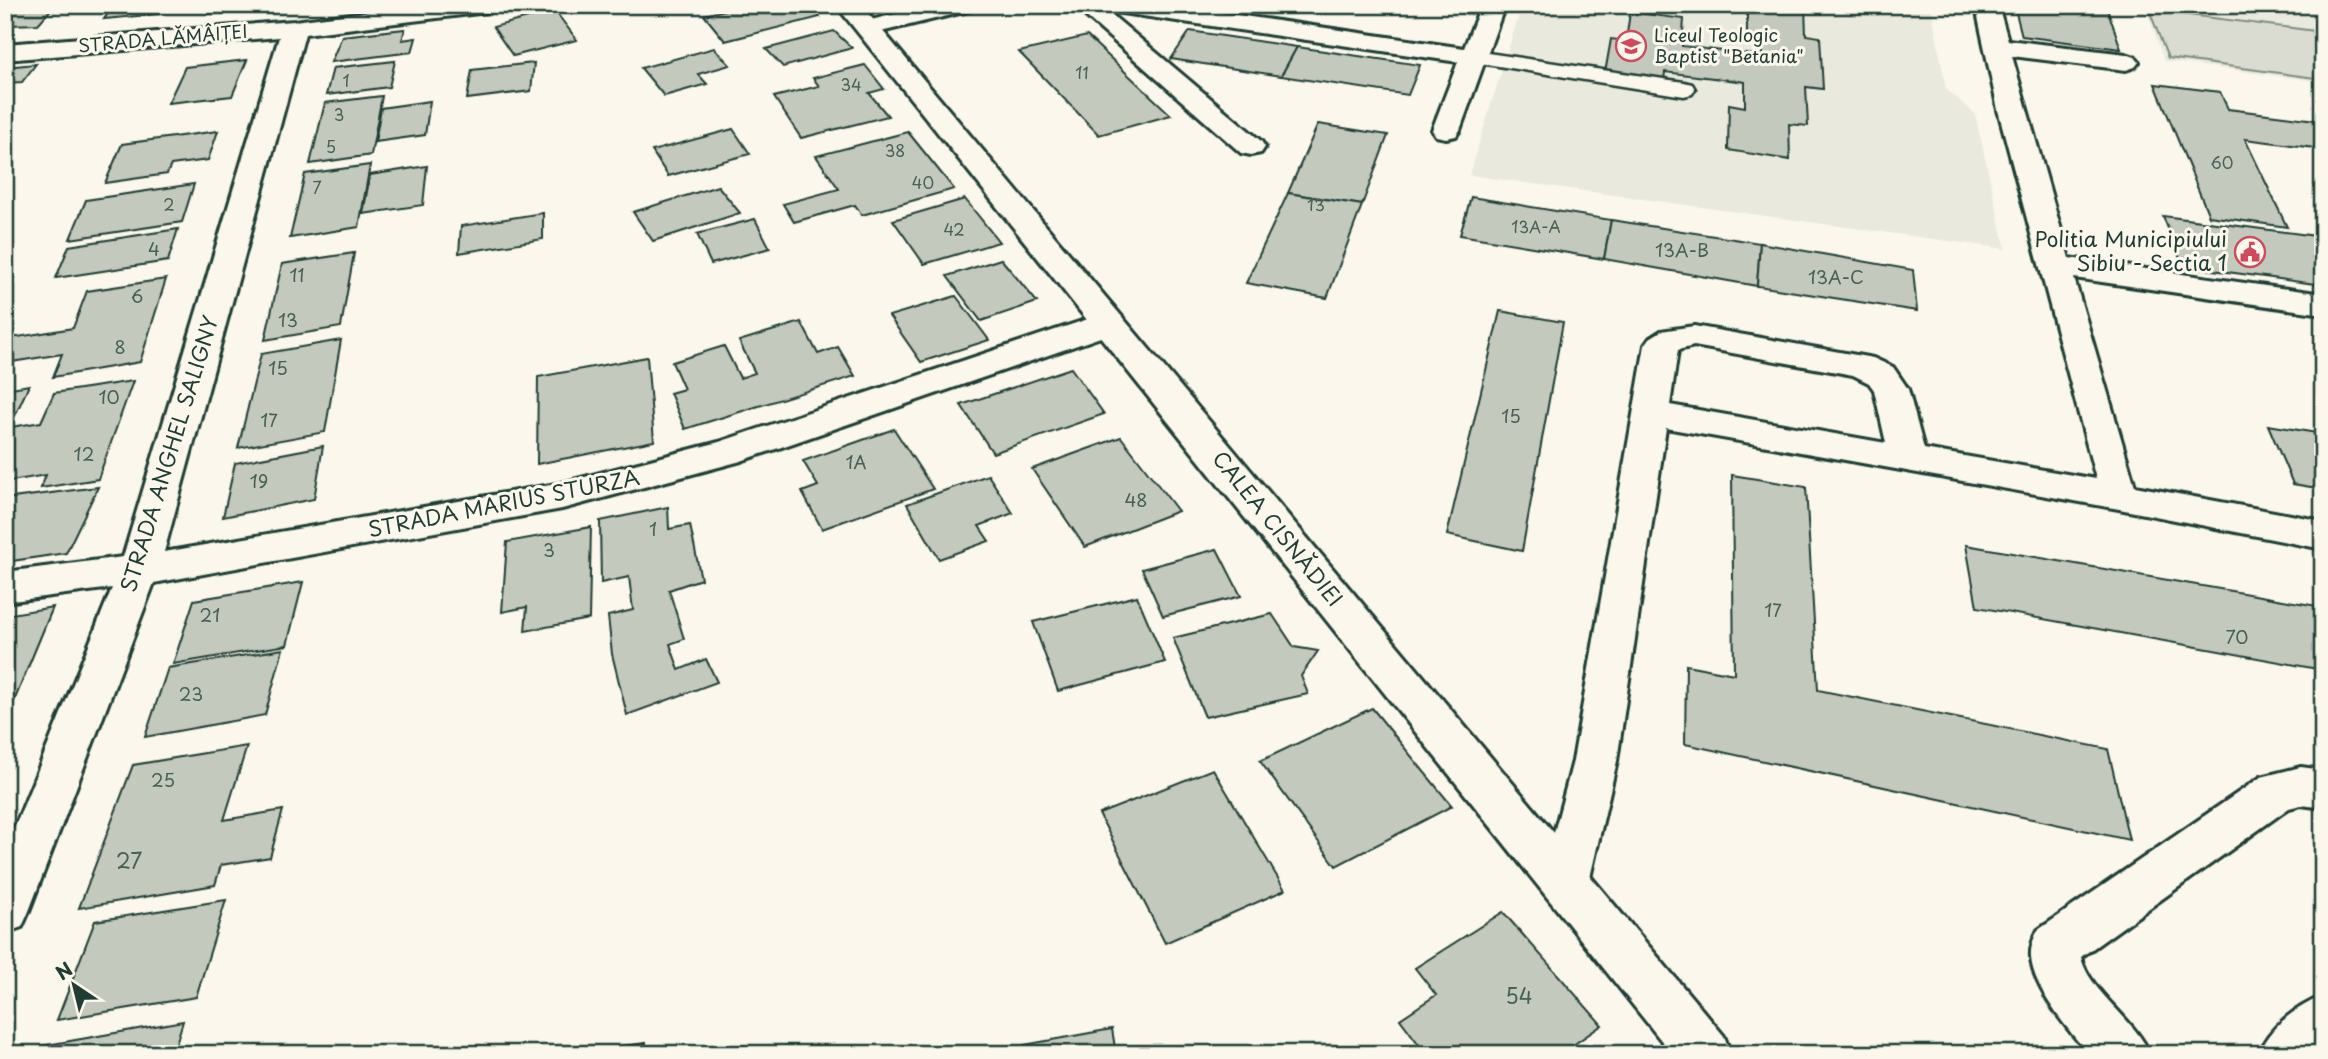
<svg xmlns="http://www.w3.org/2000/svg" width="2328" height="1059" font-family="'Playpen Sans',sans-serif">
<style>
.built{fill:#eae9de}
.green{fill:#dbdcd1;stroke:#7d8c82;stroke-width:2}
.building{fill:#c4c9be;stroke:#1f3d34;stroke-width:2}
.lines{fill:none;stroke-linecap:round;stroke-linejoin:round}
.lane-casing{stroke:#1f3d34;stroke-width:5}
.street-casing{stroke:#1f3d34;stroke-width:6}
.secondary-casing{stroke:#1f3d34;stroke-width:6}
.lane{fill:#fbf7ec;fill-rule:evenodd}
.street{fill:#fbf7ec;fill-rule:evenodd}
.secondary{fill:#fbf7ec;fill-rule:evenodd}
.labels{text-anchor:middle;stroke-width:6;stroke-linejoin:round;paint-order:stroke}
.far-number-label{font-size:16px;fill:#486056}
.far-poi-label{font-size:18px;fill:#1f3d34;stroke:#fbf7ec;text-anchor:start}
.far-street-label{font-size:18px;fill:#1f3d34;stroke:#fbf7ec}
.number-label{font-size:18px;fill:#486056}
.poi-label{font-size:21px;fill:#1f3d34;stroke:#fbf7ec;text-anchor:end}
.street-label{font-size:21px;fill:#1f3d34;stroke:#fbf7ec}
.near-number-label{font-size:21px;fill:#486056}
</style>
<rect width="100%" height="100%" fill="#fbf7ec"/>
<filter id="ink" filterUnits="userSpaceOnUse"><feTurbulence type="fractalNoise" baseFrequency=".0143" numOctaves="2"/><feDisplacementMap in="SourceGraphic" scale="14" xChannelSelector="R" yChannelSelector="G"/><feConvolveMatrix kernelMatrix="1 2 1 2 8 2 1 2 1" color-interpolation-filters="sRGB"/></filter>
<g filter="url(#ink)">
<!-- built -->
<g class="built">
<polygon points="1522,5 1931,5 1946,89 1975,114 2006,249 1469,175"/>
<polygon points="2145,5 2323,5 2323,82 2164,61"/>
</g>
<!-- green -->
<polygon class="green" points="2149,10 2323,32 2323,79 2168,58"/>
<!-- building -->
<g class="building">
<polygon points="5,5 55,5 38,24 9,25 5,29"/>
<polygon points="114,5 166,5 159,14 104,19"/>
<polygon points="213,5 246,5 242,11 208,14"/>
<polygon points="745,5 809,5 820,17 725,41 704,15"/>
<polygon points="1747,5 1805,6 1806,35 1820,37 1823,89 1806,87 1808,126 1789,124 1790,160 1728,150 1729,104 1745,107 1745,82 1665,72 1664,81 1605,73 1611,39 1626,41 1630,12 1684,19 1682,46 1762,56 1762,37 1747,35"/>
<polygon points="2014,5 2106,5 2121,49 2022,36"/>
<polygon points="555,11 577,40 513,56 493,27"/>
<polygon points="405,29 402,40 416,38 412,52 331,62 342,36"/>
<polygon points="834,31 852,48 783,67 766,49"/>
<polygon points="1190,31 1297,47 1281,76 1171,59"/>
<polygon points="1087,36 1171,115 1099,135 1019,52"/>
<polygon points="1297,47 1420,65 1408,95 1281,76"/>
<polygon points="714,48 730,65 698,74 707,84 664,96 641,68"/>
<polygon points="247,60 232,96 168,103 185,67"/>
<polygon points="395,61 389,87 326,95 333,68"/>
<polygon points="534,63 531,91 467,99 472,70"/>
<polygon points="36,64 22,82 5,83 5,67"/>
<polygon points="865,65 884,89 869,93 888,116 801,138 774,97 819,86 813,78"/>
<polygon points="2155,84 2220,92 2228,109 2323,121 2323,149 2245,139 2287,227 2209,216"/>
<polygon points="382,96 371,155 310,164 325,103"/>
<polygon points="430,101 425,135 375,142 381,108"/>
<polygon points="1318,124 1388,135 1362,205 1288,193"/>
<polygon points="733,129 750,154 668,176 652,151"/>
<polygon points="218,131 208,160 171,165 167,174 105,183 122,144"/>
<polygon points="908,132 954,189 862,215 855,205 794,222 783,204 839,189 816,156"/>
<polygon points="370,165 359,227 290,238 305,174"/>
<polygon points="427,166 423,205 363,214 370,175"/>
<polygon points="194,184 182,222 70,239 86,200"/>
<polygon points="718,186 740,213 653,241 633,212"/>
<polygon points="1288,193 1362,205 1327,298 1246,283"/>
<polygon points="1471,197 1611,220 1604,259 1460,235"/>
<polygon points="965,199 999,242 924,264 893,220"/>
<polygon points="543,213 543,239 459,253 461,226"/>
<polygon points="2163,216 2323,237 2323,285 2183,266"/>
<polygon points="755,219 770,248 711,264 697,234"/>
<polygon points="1611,220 1760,243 1757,286 1604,259"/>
<polygon points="178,229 168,261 56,278 69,246"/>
<polygon points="1760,243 1913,270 1917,311 1757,286"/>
<polygon points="354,253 341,327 265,340 282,264"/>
<polygon points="1001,259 1037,302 981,321 947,276"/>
<polygon points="166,279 140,362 53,377 62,354 5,363 5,339 73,328 87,291"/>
<polygon points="956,296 989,340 921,362 889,316"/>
<polygon points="1500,311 1563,322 1522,551 1447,535"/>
<polygon points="801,322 818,354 838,347 855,376 685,429 670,393 684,389 672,362 724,346 740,378 755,373 739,341"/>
<polygon points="341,340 325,432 238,448 261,354"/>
<polygon points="647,357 654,441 537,464 538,377"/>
<polygon points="1071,368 1104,414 993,453 961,405"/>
<polygon points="133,381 98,479 41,488 46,475 5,482 5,428 41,422 54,393"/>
<polygon points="29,385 14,418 5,420 5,389"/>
<polygon points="2268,425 2323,434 2323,489 2293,484"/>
<polygon points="894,429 933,489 822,529 802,492 818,486 803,461"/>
<polygon points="1121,437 1178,511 1085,547 1032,469"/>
<polygon points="323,446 314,499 223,517 235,463"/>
<polygon points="988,475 1013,513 979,526 989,541 939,559 907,504"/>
<polygon points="1732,475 1806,487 1818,690 2108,749 2129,840 1685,744 1686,665 1734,674"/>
<polygon points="98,487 66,553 5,562 5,499"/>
<polygon points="668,507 669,529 690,525 701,579 669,590 684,639 670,644 679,670 706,659 717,682 627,715 612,654 608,616 633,610 629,577 601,583 600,521"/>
<polygon points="591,527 589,619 525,631 527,607 502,612 507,542"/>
<polygon points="1966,545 2323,607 2323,670 1977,607"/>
<polygon points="1217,549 1241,596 1163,616 1142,569"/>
<polygon points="303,582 287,645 173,664 194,600"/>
<polygon points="1137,596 1165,662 1058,691 1033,622"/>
<polygon points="53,607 5,723 5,615"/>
<polygon points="1272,614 1294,647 1318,651 1301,676 1308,694 1205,717 1173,638"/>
<polygon points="283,649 265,715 145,737 168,668"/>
<polygon points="1372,708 1452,806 1336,866 1260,761"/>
<polygon points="247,746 224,820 283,810 270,857 221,865 215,885 79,908 133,765"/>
<polygon points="1213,769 1285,890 1165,943 1099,814"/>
<polygon points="226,900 196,997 57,1020 95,921"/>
<polygon points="1503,912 1602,1025 1560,1054 1426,1054 1400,1019 1436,995 1415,968"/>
<polygon points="183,1021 173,1054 39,1054 42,1046"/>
<polygon points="1112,1029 1116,1054 1025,1054 1024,1045"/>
<polygon points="646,1043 645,1054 586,1054 587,1051"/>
</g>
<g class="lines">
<!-- lane casing -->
<g class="lane-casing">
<polygon id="lane" points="1474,51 1684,82 1692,84 1695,89 1692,94 1684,96 1467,61 1463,57 1467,53"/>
</g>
<!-- street casing -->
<g class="street-casing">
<g id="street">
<polygon points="423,5 499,5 496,10 487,12 305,34 164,552 562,483 719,442 1097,316 1109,313 1121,316 1125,323 1121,330 741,461 562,509 154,583 29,911 22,927 5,933 5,851 112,588 5,602 5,572 123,557 279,37 5,60 5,44 294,21"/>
<polygon points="932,5 975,5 972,10 868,35 859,33 856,28 859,23"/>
<polygon points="1073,5 1100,5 1261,141 1265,147 1261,153 1251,155 1241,153"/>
<polygon points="1103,5 1168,5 1464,48 1481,5 1505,5 1460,130 1456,136 1446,138 1436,136 1432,130 1458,62 1115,12 1106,10"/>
<path d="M 1978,5 L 1998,5 L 2008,40 L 2126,54 L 2135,57 L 2139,62 L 2135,67 L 2126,70 L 2012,56 L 2069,258 L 2323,294 L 2323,314 L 2074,278 L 2135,486 L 2323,521 L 2323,549 L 2119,509 L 1666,428 L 1617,761 L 1589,882 L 1582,897 L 1565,904 L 1548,897 L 1541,882 L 1573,761 L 1645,345 L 1650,338 L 1661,331 L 1694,326 L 1873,358 L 1893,367 L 1908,389 L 1924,449 L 2096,479 L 1998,110 L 1976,8 ZM 1694,346 L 1853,375 L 1869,383 L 1874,390 L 1886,443 L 1670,405 L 1678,350 Z"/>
<path d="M 2301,767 L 2323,770 L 2323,808 L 2301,805 L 2289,808 L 2081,957 C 2089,992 2135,1019 2150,1054 L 2089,1054 C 2069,1031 2023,978 2032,945 C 2033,940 2036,934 2038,930 L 2261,777 Z"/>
</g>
</g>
<!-- secondary casing -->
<g class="secondary-casing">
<g id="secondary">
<polygon points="836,5 861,5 1724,1036 1731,1054 1672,1054"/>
<path d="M 2323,996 L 2323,1054 L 2258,1054 C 2269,1027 2296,1007 2323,996 Z"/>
</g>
</g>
<!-- lane -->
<use href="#lane" class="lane"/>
<!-- street -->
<use href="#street" class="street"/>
<!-- secondary -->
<use href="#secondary" class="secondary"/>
</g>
</g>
<!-- icons -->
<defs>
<g id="school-ring" transform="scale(1.575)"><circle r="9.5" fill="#fbf7ec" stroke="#d1495b" stroke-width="1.5"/><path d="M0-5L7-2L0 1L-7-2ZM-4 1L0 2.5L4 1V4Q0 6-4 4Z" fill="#d1495b"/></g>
<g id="civic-ring" transform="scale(1.575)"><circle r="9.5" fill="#fbf7ec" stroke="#d1495b" stroke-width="1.5"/><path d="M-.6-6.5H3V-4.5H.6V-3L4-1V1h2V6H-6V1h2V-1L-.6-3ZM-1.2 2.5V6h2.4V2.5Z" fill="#d1495b"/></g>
</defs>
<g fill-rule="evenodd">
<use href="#school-ring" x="1631" y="46"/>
<use href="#civic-ring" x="2250" y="252"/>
</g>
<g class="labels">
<!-- far-number labels -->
<g class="far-number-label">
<text x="1082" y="79">11</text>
<text x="346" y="87">1</text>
<text x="851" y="91">34</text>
<text x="339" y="121">3</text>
<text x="331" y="153">5</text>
<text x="895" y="157">38</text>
<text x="2222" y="169">60</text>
<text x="923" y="189">40</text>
<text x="317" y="194">7</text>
<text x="169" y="211">2</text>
<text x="1316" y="211">13</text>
<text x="1536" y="233">13A-A</text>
<text x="954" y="236">42</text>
</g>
<!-- far-poi labels -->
<g class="far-poi-label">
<text x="1654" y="42">Liceul Teologic<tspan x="1654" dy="21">Baptist "Betania"</tspan></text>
</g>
<!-- far-street labels -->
<g class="far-street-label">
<text transform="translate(163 39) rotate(-5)" y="6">STRADA LĂMÂIȚEI</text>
</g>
<!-- number labels -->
<g class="number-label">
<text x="154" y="256">4</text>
<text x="1682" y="257">13A-B</text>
<text x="297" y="282">11</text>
<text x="1836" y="284">13A-C</text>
<text x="137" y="303">6</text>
<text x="288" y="327">13</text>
<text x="120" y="354">8</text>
<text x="278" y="375">15</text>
<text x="109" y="404">10</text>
<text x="1511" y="423">15</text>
<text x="269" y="427">17</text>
<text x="84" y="461">12</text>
<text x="856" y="469">1A</text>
<text x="259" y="488">19</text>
<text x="1136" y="507">48</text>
<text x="653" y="536">1</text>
<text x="549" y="557">3</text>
<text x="1773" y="617">17</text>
<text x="210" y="622">21</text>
<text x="2237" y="644">70</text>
<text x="191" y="701">23</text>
<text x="163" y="787">25</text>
</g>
<!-- poi labels -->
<g class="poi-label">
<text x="2227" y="247">Politia Municipiului<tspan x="2227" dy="24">Sibiu - Sectia 1</tspan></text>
</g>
<!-- street labels -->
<g class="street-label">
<text transform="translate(170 454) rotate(-73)" y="7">STRADA ANGHEL SALIGNY</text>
<text transform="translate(504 504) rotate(-11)" y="7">STRADA MARIUS STURZA</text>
<text transform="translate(1277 529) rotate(51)" y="7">CALEA CISNĂDIEI</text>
</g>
<!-- near-number labels -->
<g class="near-number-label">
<text x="129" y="869">27</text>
<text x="1519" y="1004">54</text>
</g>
</g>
<!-- margin -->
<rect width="2328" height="1059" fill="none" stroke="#fbf7ec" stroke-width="28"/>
<rect x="14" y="14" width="2300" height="1031" fill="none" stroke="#1f3d34" stroke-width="2.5" filter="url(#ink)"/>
<!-- north arrow -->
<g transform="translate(74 985) rotate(325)" stroke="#fbf7ec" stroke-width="5" paint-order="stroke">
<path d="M0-5L12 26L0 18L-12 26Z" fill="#1f3d34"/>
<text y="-10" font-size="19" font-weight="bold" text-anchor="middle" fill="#1f3d34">N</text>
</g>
</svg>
